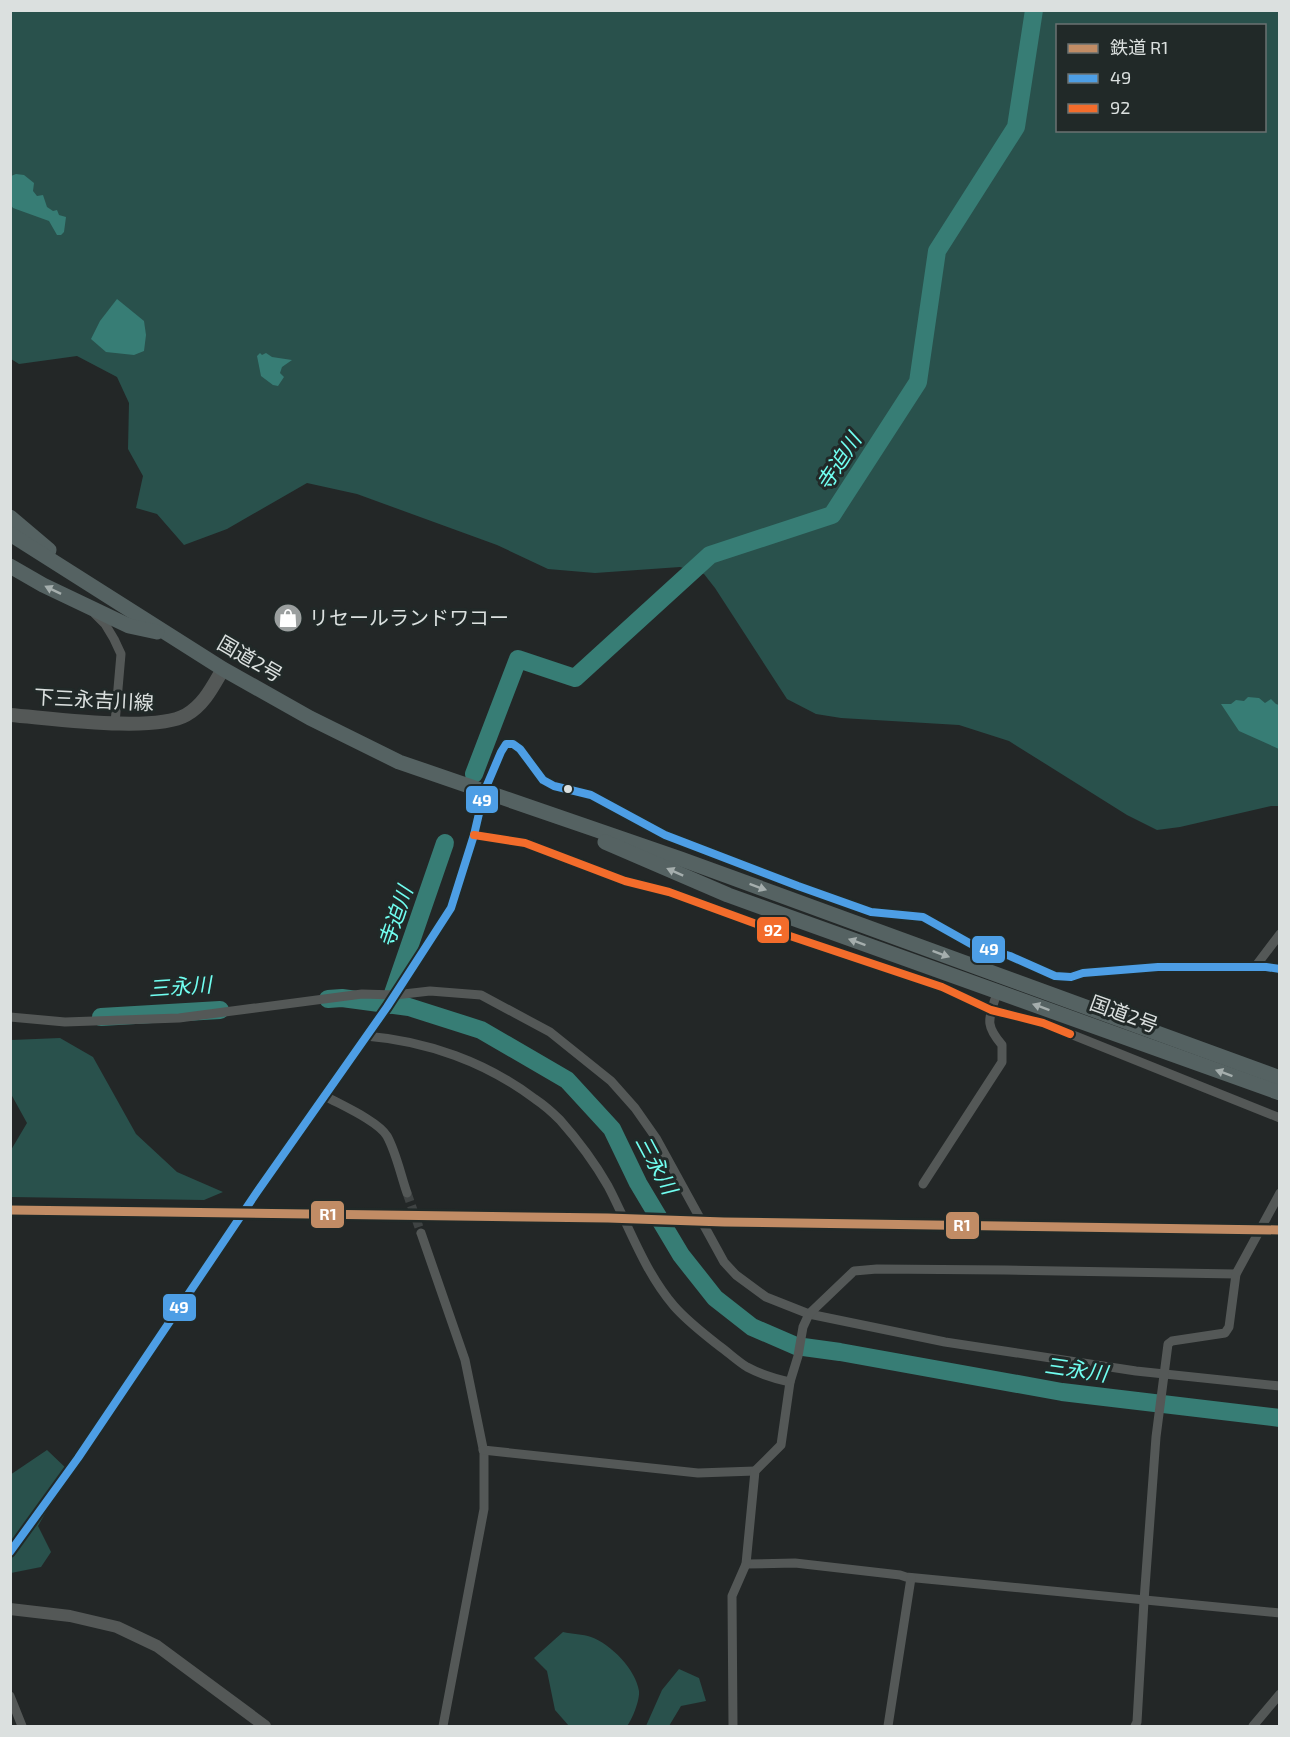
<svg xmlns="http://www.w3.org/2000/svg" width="1290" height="1737" font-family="'Exo 2','Noto Sans JP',sans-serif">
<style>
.forest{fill:#29514c;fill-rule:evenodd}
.water{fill:#377d75}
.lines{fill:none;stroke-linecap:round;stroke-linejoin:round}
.river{stroke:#377d75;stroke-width:18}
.minor-tunnel{stroke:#3f4343;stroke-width:9;stroke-dasharray:9 4.5;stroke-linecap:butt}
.minor{stroke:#545857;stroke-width:9}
.tertiary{stroke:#545857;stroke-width:12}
.secondary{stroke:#545857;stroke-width:14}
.trunk{stroke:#556262;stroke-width:15}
.bus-1-casing{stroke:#212928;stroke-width:12}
.bus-2-casing{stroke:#212928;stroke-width:12}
.bus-1{stroke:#4d9ee5;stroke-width:8}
.bus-2{stroke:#f36c2b;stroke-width:8}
.rail-1-casing{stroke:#212928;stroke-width:14}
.rail-1{stroke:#c18c65;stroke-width:9}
.oneway{fill:#a5aead}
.bus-dot{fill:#dbe0df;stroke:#212928;stroke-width:2}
.labels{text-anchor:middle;stroke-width:6;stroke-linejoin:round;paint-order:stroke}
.poi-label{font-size:20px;fill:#dbe0df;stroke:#212928;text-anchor:start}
.street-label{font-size:20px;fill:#dbe0df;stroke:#212928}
.water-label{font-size:21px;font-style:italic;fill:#71fff1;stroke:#212928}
.line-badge{stroke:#212928;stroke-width:2}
.badge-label{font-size:16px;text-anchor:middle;font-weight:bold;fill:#fff}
</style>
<rect width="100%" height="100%" fill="#232727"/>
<!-- forest -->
<g class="forest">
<path d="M 11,11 L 1279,11 L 1279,806 L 1271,806 L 1180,827 L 1157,830 L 1127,815 L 1009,741 L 959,725 L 841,718 L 816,714 L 787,699 L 715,588 L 704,574 L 680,567 L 595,573 L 548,569 L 497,545 L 357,494 L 307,483 L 227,529 L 184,545 L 157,514 L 136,508 L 143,476 L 128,449 L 129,403 L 117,377 L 77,356 L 19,364 L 11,359 ZM 1058,26 L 1264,26 L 1264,130 L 1058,130 Z"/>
<polygon points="60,1038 93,1057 136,1134 177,1172 223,1192 204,1200 11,1197 11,1150 27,1123 11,1094 11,1040"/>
<polygon points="47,1450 69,1471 38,1526 51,1552 41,1567 11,1573 10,1475"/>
<path d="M 563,1632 C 572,1634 583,1634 591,1637 C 611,1644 636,1670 639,1691 C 640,1700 632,1720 627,1726 L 569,1726 L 555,1710 L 547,1671 L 534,1658 Z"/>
<polygon points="679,1669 699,1678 706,1701 681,1706 669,1726 646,1726 662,1690"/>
</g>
<!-- water -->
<g class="water">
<polygon points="16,174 24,175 34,183 33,191 37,196 43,195 47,207 53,211 57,210 59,215 66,217 64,232 61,235 57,235 49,221 13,208 11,205 11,176"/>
<polygon points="117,299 144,321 146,335 144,351 134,355 106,352 91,339 100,321"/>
<polygon points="260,353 262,355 266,353 272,357 292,360 282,367 280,373 284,377 278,386 273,385 261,376 257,356"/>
<polygon points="1248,697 1259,698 1265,703 1271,699 1276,704 1279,705 1279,749 1239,731 1221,704 1231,704 1236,700 1244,701"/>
</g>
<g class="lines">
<!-- river -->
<g class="river">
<polyline points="474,774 518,659 575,678 710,555 832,515 918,382 937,251 1016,127 1034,10"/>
<polyline points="328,999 342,998 409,1007 481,1030 567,1080 612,1129 638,1183 681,1255 715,1298 752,1327 796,1346 840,1352 1062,1392 1280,1418"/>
<polyline points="389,1005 445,843"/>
<polyline points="101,1017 220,1010"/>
</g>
<!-- minor-tunnel -->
<polyline class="minor-tunnel" points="407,1193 421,1233"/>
<!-- minor -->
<g class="minor">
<polyline points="95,614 105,624 114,639 121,654 115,723"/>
<polyline points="474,835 525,843 625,881 669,892 784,934 942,987 991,1010 1043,1023 1280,1118"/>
<polyline points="1255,967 1280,934"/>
<polyline points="10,1017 65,1022 179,1018 362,994 395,995 430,991 481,995 550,1032 611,1081 635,1108 656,1138 724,1262 736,1275 766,1297 809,1314 945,1342 1136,1371 1280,1386"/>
<path d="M 366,1036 C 427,1041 486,1062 535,1099 C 544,1105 552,1112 560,1120 C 576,1138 596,1165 608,1186 C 629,1226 644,1271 674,1306 C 687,1321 703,1333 718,1345 C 728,1352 737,1361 747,1367 C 760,1374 776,1379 790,1382"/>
<path d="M 325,1096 C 341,1105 378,1121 387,1136 C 396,1152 401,1176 407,1193"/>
<path d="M 923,1184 L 1002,1062 L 1002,1045 C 986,1026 988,1021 995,999"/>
<polyline points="421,1233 465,1360 484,1453 484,1509 443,1726"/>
<polyline points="483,1450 698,1473 755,1471"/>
<polyline points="10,1552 78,1458 257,1192 387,1007 451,908 474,835 484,792 501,752 506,744 513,744 520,749 543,780 554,786 591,795 665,835 798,886 871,912 923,917 971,944 1010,956 1055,976 1071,977 1083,973 1158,967 1266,967 1280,969"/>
<polyline points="746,1564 795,1563 900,1575 906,1577 1280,1613"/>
<polyline points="10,1696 22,1726"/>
<polyline points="733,1726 732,1596 746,1564 755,1471 781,1445 790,1382 798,1356 803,1327 809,1314 854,1271 877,1269 1005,1270 1236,1274"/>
<polyline points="888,1726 911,1578"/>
<polyline points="1135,1726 1137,1722 1144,1601 1156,1437 1168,1344 1172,1341 1225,1333 1229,1327 1236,1274 1280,1193"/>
<polyline points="1253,1726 1280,1694"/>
</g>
<!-- tertiary -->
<polyline class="tertiary" points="10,1609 70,1616 117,1627 157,1646 265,1726"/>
<!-- secondary -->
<path class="secondary" d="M 10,715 C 50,718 154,733 186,715 C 204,705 213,686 223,669"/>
<!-- trunk -->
<g class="trunk">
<polyline points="10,517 49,550"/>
<polyline points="10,534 223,669 310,718 399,762 681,859 1280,1078"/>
<polyline points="10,566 43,585 129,626 157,632"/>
<polyline points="605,842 728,895 1280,1093"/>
</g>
<!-- bus-1 casing -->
<g class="bus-1-casing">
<polyline id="bus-1" points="10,1552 78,1458 257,1192 387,1007 451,908 474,835 484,792 501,752 506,744 513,744 520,749 543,780 554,786 591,795 665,835 798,886 871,912 923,917 971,944 1010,956 1055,976 1071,977 1083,973 1158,967 1266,967 1280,969"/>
</g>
<!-- bus-2 casing -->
<g class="bus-2-casing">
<polyline id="bus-2" points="474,835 525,843 625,881 669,892 784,934 942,987 991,1010 1043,1023 1070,1034"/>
</g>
<!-- bus-1 -->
<use href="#bus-1" class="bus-1"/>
<!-- bus-2 -->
<use href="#bus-2" class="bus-2"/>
<!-- rail-1 casing -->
<g class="rail-1-casing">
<polyline id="rail-1" points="10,1210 608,1218 724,1222 1280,1230"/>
</g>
<!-- rail-1 -->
<use href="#rail-1" class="rail-1"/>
</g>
<!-- one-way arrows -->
<defs><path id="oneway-solid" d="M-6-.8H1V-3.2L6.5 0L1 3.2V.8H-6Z" transform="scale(1.5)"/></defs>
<g class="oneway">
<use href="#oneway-solid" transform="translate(53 590) rotate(-154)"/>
<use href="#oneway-solid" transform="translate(675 872) rotate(-156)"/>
<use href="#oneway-solid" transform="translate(758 887) rotate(20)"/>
<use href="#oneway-solid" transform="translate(857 942) rotate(-160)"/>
<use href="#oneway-solid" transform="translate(941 954) rotate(20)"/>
<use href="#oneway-solid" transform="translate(1041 1007) rotate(-160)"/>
<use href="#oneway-solid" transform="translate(1224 1073) rotate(-160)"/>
</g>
<!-- icons -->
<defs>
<g id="shop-disc" transform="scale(1.5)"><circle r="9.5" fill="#9b9f9f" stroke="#212928"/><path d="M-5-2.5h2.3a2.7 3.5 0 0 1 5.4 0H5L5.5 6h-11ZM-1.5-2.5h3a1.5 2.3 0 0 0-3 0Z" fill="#fff"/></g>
</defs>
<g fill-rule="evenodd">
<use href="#shop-disc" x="288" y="618"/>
</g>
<!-- markers -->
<circle class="bus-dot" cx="568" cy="789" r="5"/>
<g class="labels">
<!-- poi labels -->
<g class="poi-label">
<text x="309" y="625">リセールランドワコー</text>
</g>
<!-- street labels -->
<g class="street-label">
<text transform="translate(250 659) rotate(30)" y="7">国道2号</text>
<text transform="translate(94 700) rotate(3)" y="7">下三永吉川線</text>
<text transform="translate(1124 1014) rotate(20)" y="7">国道2号</text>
</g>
<!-- water labels -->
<g class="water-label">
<text transform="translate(839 462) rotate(-57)" y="7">寺迫川</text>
<text transform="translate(396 917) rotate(-71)" y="7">寺迫川</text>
<text transform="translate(180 987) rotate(-4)" y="7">三永川</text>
<text transform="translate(656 1165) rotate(62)" y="7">三永川</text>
<text transform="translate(1076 1370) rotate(8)" y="7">三永川</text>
</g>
</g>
<g class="line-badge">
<rect x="465" y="785" width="34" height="29" rx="6" fill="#4d9ee5"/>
<rect x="756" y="916" width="34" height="28" rx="6" fill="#f36c2b"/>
<rect x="971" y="935" width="35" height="29" rx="6" fill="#4d9ee5"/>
<rect x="310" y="1200" width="35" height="29" rx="6" fill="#c18c65"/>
<rect x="945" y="1211" width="35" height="29" rx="6" fill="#c18c65"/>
<rect x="162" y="1293" width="35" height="29" rx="6" fill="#4d9ee5"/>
</g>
<g class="badge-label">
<text x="482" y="806">49</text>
<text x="773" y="936">92</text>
<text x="989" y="955">49</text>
<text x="328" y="1220">R1</text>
<text x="962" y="1231">R1</text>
<text x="179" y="1313">49</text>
</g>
<!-- border -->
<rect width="1290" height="1737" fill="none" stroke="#dbe0df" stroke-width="24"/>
<!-- legend -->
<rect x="1056" y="24" width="210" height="108" fill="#212928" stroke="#6b7271" stroke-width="1.5"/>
<rect x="1068" y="44" width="30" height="9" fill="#c18c65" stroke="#6b7271" stroke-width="1.5"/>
<text x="1110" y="54" font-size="18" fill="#dbe0df">鉄道 R1</text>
<rect x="1068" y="74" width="30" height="9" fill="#4d9ee5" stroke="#6b7271" stroke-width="1.5"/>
<text x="1110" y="84" font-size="18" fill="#dbe0df">49</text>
<rect x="1068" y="104" width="30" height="9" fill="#f36c2b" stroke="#6b7271" stroke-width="1.5"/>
<text x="1110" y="114" font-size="18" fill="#dbe0df">92</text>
</svg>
